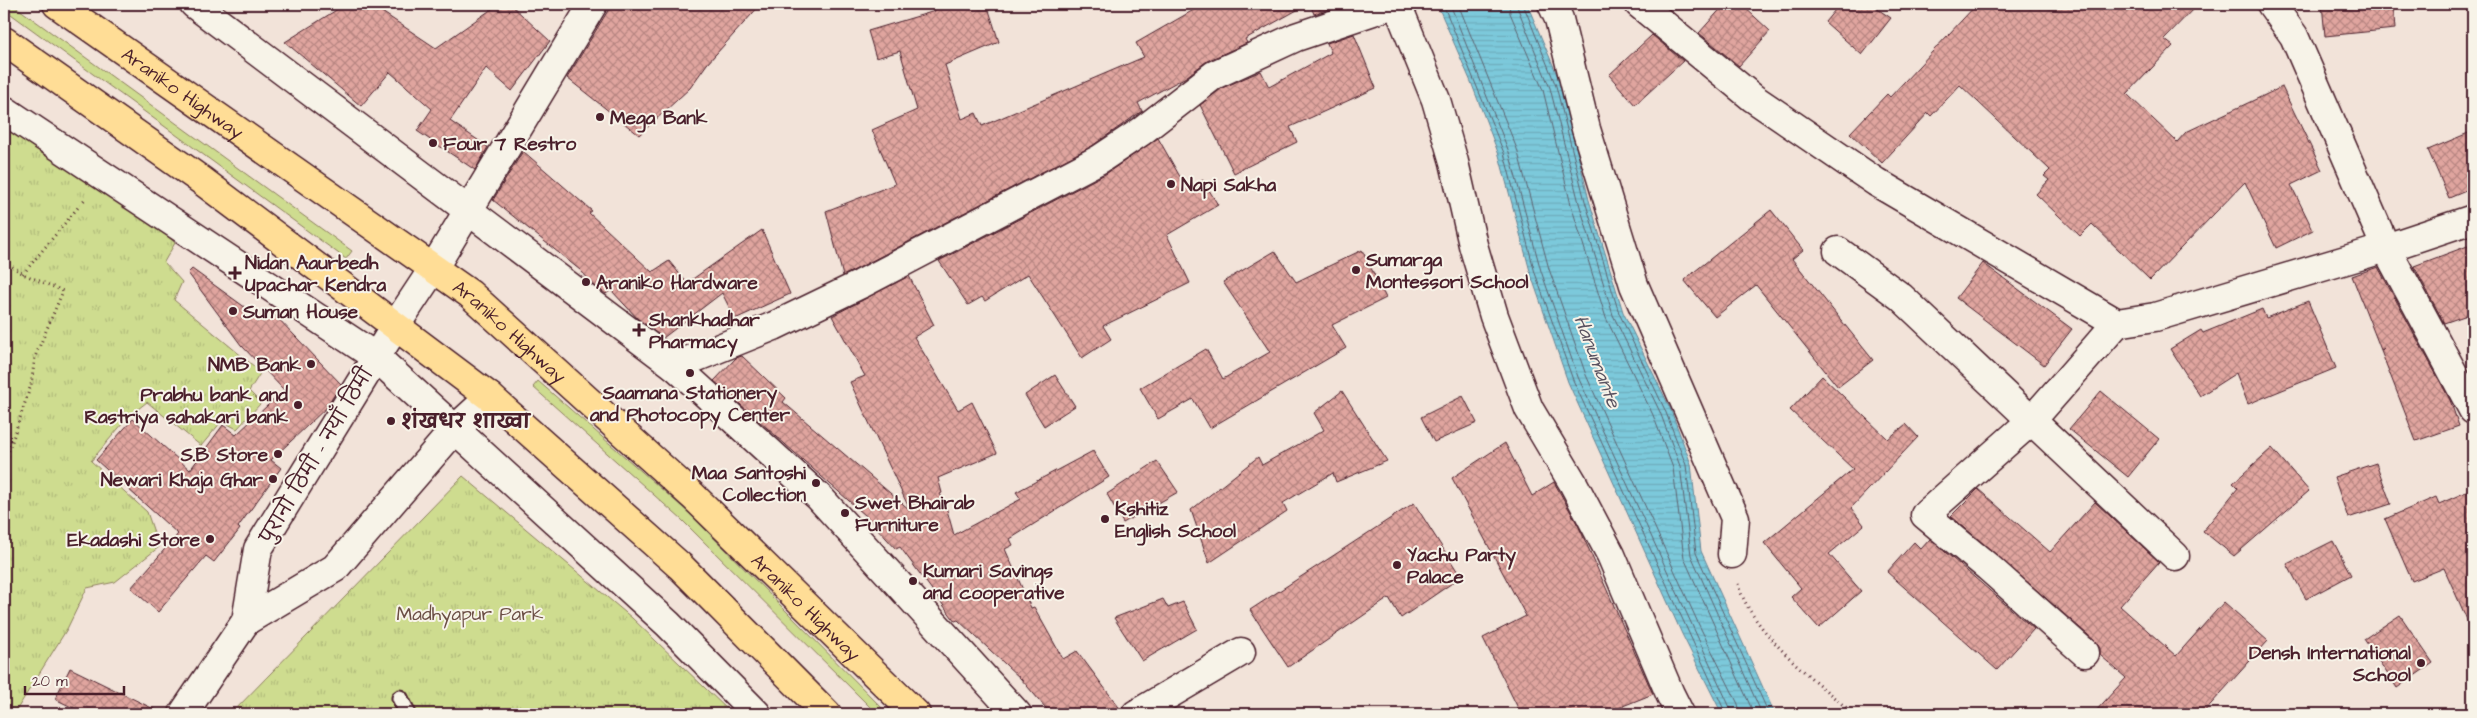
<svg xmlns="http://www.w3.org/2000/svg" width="2477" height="718" font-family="'Architects Daughter','Playpen Sans Deva',sans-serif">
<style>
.grass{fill:#cedc8f;stroke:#8c7e5d}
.park{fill:url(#park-tufts);stroke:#8c7e5d}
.water{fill:url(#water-rules);stroke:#688595}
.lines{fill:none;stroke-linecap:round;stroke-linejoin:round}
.shore{stroke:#5e6371;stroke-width:1}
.building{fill:url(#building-cross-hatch);stroke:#4a1f2b}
.service-casing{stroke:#4a1f2b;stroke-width:19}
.minor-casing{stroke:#4a1f2b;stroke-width:31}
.tertiary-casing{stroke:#4a1f2b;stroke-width:31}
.trunk-casing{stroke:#4a1f2b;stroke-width:31}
.path{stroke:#4a1f2b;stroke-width:3;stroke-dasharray:1 4;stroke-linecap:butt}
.service{stroke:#f7f3e8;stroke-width:15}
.minor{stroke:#f7f3e8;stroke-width:28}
.tertiary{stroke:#f7f3e8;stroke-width:28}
.trunk{stroke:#ffdd96;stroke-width:28}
.poi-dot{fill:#4a1f2b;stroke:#f7f3e8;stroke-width:2}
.labels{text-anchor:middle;stroke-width:4;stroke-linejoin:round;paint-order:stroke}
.street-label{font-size:19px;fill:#4a1f2b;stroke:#f7f3e8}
.poi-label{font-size:19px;font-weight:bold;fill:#4a1f2b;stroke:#f7f3e8;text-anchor:start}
.park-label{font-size:19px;fill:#6b4e44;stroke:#f7f3e8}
.water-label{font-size:20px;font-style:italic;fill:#595260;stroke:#f7f3e8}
</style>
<defs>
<pattern id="park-tufts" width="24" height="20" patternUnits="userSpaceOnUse" patternTransform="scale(1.25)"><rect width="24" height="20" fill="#cedc8f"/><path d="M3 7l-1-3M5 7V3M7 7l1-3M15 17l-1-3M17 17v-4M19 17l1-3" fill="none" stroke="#b2bc7c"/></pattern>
<pattern id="water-rules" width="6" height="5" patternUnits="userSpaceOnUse" patternTransform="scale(1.25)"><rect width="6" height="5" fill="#7cc9db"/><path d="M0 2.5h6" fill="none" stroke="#6dacbc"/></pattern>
<pattern id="building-cross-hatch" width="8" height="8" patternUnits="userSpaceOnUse" patternTransform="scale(1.25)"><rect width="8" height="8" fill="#e0a59f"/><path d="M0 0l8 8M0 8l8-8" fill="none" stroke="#b88682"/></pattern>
</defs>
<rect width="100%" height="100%" fill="#f2e3d9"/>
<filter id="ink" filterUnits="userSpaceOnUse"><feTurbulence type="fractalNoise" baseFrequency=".02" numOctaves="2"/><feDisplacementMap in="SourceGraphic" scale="10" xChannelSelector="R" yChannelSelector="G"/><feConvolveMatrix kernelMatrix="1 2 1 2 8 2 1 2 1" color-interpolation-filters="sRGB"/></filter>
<g filter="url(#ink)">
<!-- grass -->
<g class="grass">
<polygon points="4,4 12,4 352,251 346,259 4,9"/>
<polygon points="538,381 689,513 888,714 877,714 682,520 533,387"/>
</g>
<!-- park -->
<g class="park">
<polygon points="4,121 103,177 175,243 164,262 182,282 174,300 261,372 249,391 261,403 237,429 222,421 201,446 147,402 129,416 91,461 147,512 159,547 115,582 87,588 67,629 14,714 4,714"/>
<polygon points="463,476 632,618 729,711 725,714 231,714"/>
</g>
<!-- water -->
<polygon class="water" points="1437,4 1527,4 1561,84 1589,200 1623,312 1670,408 1691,464 1701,551 1775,714 1722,714 1682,634 1568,382 1531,275 1499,155 1471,82"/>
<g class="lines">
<!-- shore -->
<g class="shore">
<polyline points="1443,4 1504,153 1535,273 1573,380 1726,714"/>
<polyline points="1450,4 1509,152 1541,271 1578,377 1733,714"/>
<polyline points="1458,4 1517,149 1549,269 1586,375 1699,625 1738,704 1740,714"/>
<polyline points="1509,4 1510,13 1543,90 1571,205 1606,318 1653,415 1673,468 1684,558 1754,714"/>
<polyline points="1516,4 1550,88 1579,203 1613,315 1660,412 1680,466 1691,555 1762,714"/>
<polyline points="1523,4 1556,86 1585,201 1619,313 1665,410 1686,465 1696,553 1769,714"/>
</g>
</g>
<!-- building -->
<g class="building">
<polygon points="346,4 370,4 436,48 499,4 510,4 550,41 512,91 486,68 450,121 488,147 475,170 417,131 432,109 390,72 361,106 285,42"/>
<polygon points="612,4 761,4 707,64 690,88 639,135 567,78"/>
<polygon points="933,4 987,4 999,42 945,65 962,119 976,113 982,126 1144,57 1136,43 1204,4 1308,4 1245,39 1247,43 1207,61 1186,77 1138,103 1142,111 1092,146 843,276 826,211 895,184 872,130 917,110 900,51 876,58 868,31 935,11"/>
<polygon points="1310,4 1341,4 1342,5 1314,14"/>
<polygon points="1725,4 1741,4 1770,31 1739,66 1699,33"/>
<polygon points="1840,4 1870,4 1891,18 1862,55 1825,22"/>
<polygon points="1977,4 2198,4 2164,39 2173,46 2127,94 2177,142 2186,132 2282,87 2322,170 2291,185 2313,230 2276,248 2245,182 2150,280 2092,224 2080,236 2036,194 2049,180 2044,176 2050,170 1960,85 1931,116 1928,113 1882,163 1850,133 1887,94 1890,97"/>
<polygon points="2322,4 2393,4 2395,29 2325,36"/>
<polygon points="1354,34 1376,88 1290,127 1297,142 1234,173 1200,105 1222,88 1261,71 1269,87 1331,53 1327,43"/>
<polygon points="1652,35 1683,61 1635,105 1609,75"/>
<polygon points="2473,131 2473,188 2449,198 2428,150"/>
<polygon points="1158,138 1187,189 1203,180 1218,205 1167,235 1190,283 1103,326 1111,339 1082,358 1028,274 985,301 982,297 968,305 939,261 1107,173"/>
<polygon points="523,151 592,211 589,213 652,272 669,261 687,283 762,230 790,294 735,319 722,293 663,338 638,319 611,290 606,294 595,286 580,270 493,200"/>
<polygon points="1771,210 1803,250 1792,259 1873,360 1838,387 1756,285 1715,317 1684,280"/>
<polygon points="2473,244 2473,313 2444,323 2414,266"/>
<polygon points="1362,250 1386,298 1332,325 1346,348 1210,428 1193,399 1158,419 1140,388 1206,349 1223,379 1270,352 1223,282 1275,251 1296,282"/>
<polygon points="1983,263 2072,329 2044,365 1956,298"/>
<polygon points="2378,267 2450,400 2459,426 2416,441 2381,351 2384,348 2381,350 2352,276"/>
<polygon points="192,269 264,321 273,313 341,384 327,407 271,460 281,468 238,527 240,529 214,562 206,556 158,612 131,588 178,534 96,460 133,419 190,470 223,425 236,435 284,390 241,345 188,273"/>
<polygon points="909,276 934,325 914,337 958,410 972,402 997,453 938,478 942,493 940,494 945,503 954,535 1021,499 1016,492 1093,451 1109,477 1010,539 1013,545 1005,549 1031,608 1034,607 1063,659 1077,651 1121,710 1120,714 1051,714 1021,679 958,620 955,621 900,547 896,549 866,516 714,381 736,358 742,356 786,398 783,402 910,510 850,382 865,376 832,316"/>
<polygon points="2308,301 2336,368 2248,404 2236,373 2200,396 2170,349 2201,330 2203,333 2262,309 2266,318"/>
<polygon points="1055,375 1075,406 1044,426 1025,395"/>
<polygon points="1822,376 1888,439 1906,424 1918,437 1851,508 1864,525 1829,554 1861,591 1819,628 1791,597 1801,588 1764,543 1853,469 1790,410"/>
<polygon points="1342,391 1387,461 1336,482 1333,473 1283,503 1287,511 1209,563 1191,510 1258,457 1262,465 1324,430 1314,413"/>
<polygon points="2101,391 2159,439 2128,477 2069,429"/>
<polygon points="1463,396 1477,423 1434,442 1421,417"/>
<polygon points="1505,443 1532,496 1554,482 1579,527 1653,694 1603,714 1521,714 1483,638 1526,616 1452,478"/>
<polygon points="2272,448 2309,491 2234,556 2203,531 2238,488 2233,483"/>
<polygon points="1157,461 1178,492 1123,523 1107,494"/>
<polygon points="2376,463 2391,504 2348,518 2334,477"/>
<polygon points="1978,489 2050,552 2095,502 2159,562 2120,606 2176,656 2224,602 2268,641 2202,714 2093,714 2126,678 2100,655 2100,648 2095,641 1951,516"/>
<polygon points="2473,489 2473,633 2444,568 2412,581 2385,519 2436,497 2439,504"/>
<polygon points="1414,503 1461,577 1401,618 1389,598 1288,667 1250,610"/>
<polygon points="1930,539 2034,629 1997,670 1887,572 1914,542 1921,549"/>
<polygon points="2333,541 2351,575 2306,599 2287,564"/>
<polygon points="1163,599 1168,608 1183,602 1197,629 1142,661 1114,618"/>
<polygon points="2400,615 2433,663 2397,688 2364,639"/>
<polygon points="70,668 164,714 86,714 55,699"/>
</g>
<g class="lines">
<!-- service casing -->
<g class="service-casing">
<polyline id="service" points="400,698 408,714"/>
</g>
<!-- minor casing -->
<g class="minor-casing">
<g id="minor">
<polyline points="194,4 675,366 819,497 1017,714"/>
<polyline points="1397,4 1436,100 1454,162 1473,245 1494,316 1529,409 1573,483 1611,555 1670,694 1680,714"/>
<polyline points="1552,4 1559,19 1586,129 1634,285 1735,518 1732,554"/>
<polyline points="1639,4 1753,98 1876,182 2117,323 2155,317 2386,248 2473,219"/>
<polyline points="2271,4 2294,36 2386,248 2473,410"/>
<polyline points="4,110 376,357 668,624 757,714"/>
<polyline points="1838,251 1901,297 2175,556"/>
<polyline points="675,366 774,326 861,284 1100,159 1142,131 1214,75 1296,37 1394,4"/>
<polyline points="246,621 335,568 455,429 490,397"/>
<polyline points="2085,653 1988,567 1925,515 2031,421 2117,323"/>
<polyline points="183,714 246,621 258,549 396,325 433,269"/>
<polyline points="1136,714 1241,652"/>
</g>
</g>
<!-- tertiary casing -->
<g class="tertiary-casing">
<polyline id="tertiary" points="433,269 593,4"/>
</g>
<!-- trunk casing -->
<g class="trunk-casing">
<g id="trunk">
<path id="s1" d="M 57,4 L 470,294 L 693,496 L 916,714"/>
<polyline points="4,41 201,180 490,397 680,566 827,714"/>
</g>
</g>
<!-- path -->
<g class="path">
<polyline points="4,261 23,274 63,291 35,357 31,385 4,465"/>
<polyline points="23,274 85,199"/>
<path d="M 1738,584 C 1751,632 1817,683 1854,714"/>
</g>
<!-- service -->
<use href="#service" class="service"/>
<!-- minor -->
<use href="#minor" class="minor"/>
<!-- tertiary -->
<use href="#tertiary" class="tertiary"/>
<!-- trunk -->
<use href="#trunk" class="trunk"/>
</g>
</g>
<!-- markers -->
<g class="poi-dot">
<circle cx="600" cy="117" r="5"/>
<circle cx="433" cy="143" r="5"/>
<circle cx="1171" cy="184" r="5"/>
<circle cx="1356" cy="270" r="5"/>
<path d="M232.5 265.5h5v5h5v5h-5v5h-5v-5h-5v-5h5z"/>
<circle cx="586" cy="282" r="5"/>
<circle cx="233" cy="311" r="5"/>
<path d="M636.5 322.5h5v5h5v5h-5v5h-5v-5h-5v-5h5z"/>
<circle cx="311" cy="364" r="5"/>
<circle cx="690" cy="373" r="5"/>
<circle cx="298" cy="405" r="5"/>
<circle cx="391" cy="421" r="5"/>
<circle cx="278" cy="454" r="5"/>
<circle cx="273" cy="479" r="5"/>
<circle cx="816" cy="483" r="5"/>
<circle cx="845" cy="513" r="5"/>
<circle cx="1105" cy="519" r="5"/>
<circle cx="210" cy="539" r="5"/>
<circle cx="1397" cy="565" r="5"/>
<circle cx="913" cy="581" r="5"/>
<circle cx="2421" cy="663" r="5"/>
</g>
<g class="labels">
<!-- street labels -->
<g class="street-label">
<text dy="7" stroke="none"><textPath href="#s1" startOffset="154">Araniko Highway</textPath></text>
<text dy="7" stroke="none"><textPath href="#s1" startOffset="559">Araniko Highway</textPath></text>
<text transform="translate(316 455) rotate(-59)" y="7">पुरानो ठिमी - नयाँ ठिमी</text>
<text dy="7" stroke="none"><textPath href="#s1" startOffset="964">Araniko Highway</textPath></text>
</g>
<!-- poi labels -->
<g class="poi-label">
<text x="610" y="124">Mega Bank</text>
<text x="443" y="150">Four 7 Restro</text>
<text x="1181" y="191">Napi Sakha</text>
<text x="1366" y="266">Sumarga<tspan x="1366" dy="22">Montessori School</tspan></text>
<text x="245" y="269">Nidan Aaurbedh<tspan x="245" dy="22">Upachar Kendra</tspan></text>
<text x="596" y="289">Araniko Hardware</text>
<text x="243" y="318">Suman House</text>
<text x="649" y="326">Shankhadhar<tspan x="649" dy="22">Pharmacy</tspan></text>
<text x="301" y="371" text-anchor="end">NMB Bank</text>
<text x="690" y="399" text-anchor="middle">Saamana Stationery<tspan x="690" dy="22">and Photocopy Center</tspan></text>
<text x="288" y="401" text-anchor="end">Prabhu bank and<tspan x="288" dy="22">Rastriya sahakari bank</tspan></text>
<text x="401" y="428">शंखधर शाख्वा</text>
<text x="268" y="461" text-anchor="end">S.B Store</text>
<text x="806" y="479" text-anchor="end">Maa Santoshi<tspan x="806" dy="22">Collection</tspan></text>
<text x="263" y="486" text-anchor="end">Newari Khaja Ghar</text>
<text x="855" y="509">Swet Bhairab<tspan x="855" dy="22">Furniture</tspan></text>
<text x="1115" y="515">Kshitiz<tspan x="1115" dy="22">English School</tspan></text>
<text x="200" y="546" text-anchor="end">Ekadashi Store</text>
<text x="1407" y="561">Yachu Party<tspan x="1407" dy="22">Palace</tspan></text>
<text x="923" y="577">Kumari Savings<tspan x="923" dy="22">and cooperative</tspan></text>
<text x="2411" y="659" text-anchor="end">Densh International<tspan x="2411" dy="22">School</tspan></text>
</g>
<!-- park labels -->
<g class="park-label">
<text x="470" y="620">Madhyapur Park</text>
</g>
<!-- water labels -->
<g class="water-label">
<text transform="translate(1598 361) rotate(69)" y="7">Hanumante</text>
</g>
</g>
<!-- margin -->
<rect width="2477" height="718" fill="none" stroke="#f7f3e8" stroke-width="20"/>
<rect x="10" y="10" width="2457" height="698" fill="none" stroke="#4a1f2b" stroke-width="2" filter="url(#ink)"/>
<!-- scale -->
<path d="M25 686v8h99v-8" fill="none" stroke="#4a1f2b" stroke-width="2.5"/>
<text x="32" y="686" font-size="15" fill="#4a1f2b" stroke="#f7f3e8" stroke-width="4" paint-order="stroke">20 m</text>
</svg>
